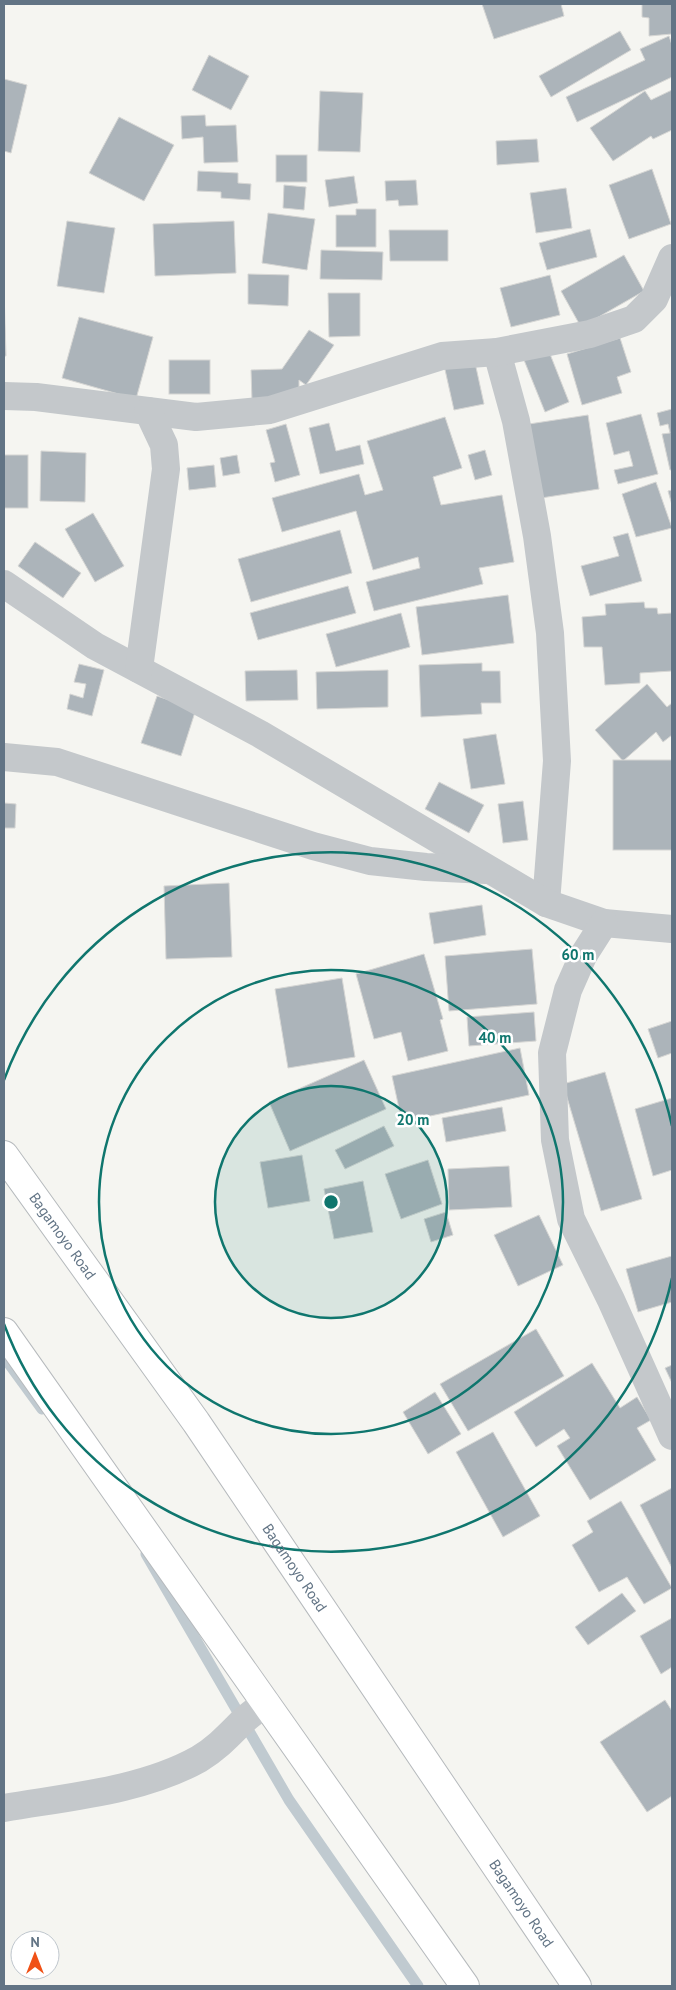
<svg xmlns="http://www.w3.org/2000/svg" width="676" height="1990" font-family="'PT Sans',sans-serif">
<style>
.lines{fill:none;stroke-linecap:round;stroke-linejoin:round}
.stream{stroke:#c0cad0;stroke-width:11}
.building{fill:#acb4ba;stroke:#d6d6d4}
.highway-casing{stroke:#b6babd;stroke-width:30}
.minor{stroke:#c4c8cb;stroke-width:28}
.highway{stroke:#fff;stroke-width:28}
.ring{fill:none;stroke:#0f766e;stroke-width:2.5}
.labels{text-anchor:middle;stroke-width:5;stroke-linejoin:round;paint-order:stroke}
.street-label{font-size:15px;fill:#627485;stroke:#fff}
.centre{fill:#0f766e;stroke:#fff;stroke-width:2.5}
.ring-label{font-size:15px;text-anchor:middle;font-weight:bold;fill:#0f766e;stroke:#fff;stroke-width:5;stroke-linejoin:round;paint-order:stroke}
</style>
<rect width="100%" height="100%" fill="#f5f5f1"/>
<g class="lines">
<!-- stream -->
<g class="stream">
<polyline points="4,1357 42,1409"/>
<polyline points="146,1554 289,1800 418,1986"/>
</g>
</g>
<!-- building -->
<g class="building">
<polygon points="482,4 561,4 564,16 494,39"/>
<polygon points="642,4 672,4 672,34 649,36 649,18 642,17"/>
<polygon points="620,31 631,50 551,97 539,76"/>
<polygon points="669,36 672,45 672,77 577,122 566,97 645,60 640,49"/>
<polygon points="209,55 249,76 231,110 192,90"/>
<polygon points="4,79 27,85 11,153 4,151"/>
<polygon points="672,90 672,130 653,139 651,136 613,161 590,128 645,91 651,100"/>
<polygon points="320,91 363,93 360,152 318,151"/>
<polygon points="205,115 206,126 236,125 238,162 204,163 203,137 182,139 181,116"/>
<polygon points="119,117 174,145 144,201 89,173"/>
<polygon points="537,139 539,162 497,165 496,141"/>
<rect x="276" y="155" width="31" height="27"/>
<polygon points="652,169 671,224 629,239 609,185"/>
<polygon points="198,171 238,173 238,183 251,184 250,200 221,198 221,192 197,191"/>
<polygon points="354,176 358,203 329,207 325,180"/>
<polygon points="416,180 418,205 399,206 398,200 386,201 385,181"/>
<polygon points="284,185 306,187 304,210 283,208"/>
<polygon points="566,188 572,228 536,233 530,193"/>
<polygon points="356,209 376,209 376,247 336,247 336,215 356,215"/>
<polygon points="268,213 315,219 307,270 262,263"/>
<polygon points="67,221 115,228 104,293 57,286"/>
<polygon points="234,221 236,273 155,276 153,224"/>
<polygon points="590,229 597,257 547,270 539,243"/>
<polygon points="389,230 448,230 448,261 390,261"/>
<polygon points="321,250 383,252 382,280 320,279"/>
<polygon points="624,255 644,291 581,327 561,291"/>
<polygon points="248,274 289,275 288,306 248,304"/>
<polygon points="550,275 560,315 511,327 500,288"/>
<polygon points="4,291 6,356 4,356"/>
<polygon points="328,293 360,293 360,336 329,337"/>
<polygon points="79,317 153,337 136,399 62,378"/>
<polygon points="309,330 334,345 306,385 299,380 299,399 252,401 251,370 282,369"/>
<polygon points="620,338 631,372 617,377 622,393 582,405 567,354"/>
<polygon points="548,349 569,402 545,412 524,360"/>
<polygon points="474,358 484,404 454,410 444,365"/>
<rect x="169" y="360" width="41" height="34"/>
<polygon points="672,409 672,470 670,470 662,434 670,433 668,424 660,426 657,413"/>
<polygon points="641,414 658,474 618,484 614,470 633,466 629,451 614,455 606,423"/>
<polygon points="588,415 599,489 541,498 529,424"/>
<polygon points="445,417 462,468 433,477 441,505 502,495 514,562 479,568 483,584 374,611 366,582 420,568 418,557 373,570 356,511 282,532 272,498 359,474 365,495 383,490 367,441"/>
<polygon points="329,423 336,451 360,445 364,464 320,474 309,428"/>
<polygon points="286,424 300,475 275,482 270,463 275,462 266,430"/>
<polygon points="485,450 492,475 475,480 468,455"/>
<polygon points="41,451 86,453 85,502 40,501"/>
<rect x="4" y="455" width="24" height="53"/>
<polygon points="237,455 240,473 223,476 220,458"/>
<polygon points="214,465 216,487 189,490 187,468"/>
<polygon points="656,482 672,528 636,537 622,494"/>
<polygon points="672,490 672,505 668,491"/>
<polygon points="93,513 124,566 95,582 65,529"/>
<polygon points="340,530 352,573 251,602 238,559"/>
<polygon points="628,533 642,581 590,596 581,566 619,556 613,537"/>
<polygon points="35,542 81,573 63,598 18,566"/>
<polygon points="348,586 356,613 258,640 250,613"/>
<polygon points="508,595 514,643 422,655 416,607"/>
<polygon points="644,602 645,608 657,608 658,614 672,613 672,671 640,673 640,683 605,685 602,647 584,647 582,617 606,615 605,604"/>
<polygon points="401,613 410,647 336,667 326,634"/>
<polygon points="482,663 482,671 500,671 501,703 481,703 482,714 421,717 419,665"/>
<polygon points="79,664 104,670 92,716 67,709 70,694 83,698 86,684 74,682"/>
<polygon points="297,670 298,700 246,701 245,671"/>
<polygon points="388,670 388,707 317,709 316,672"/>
<polygon points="647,684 667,707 672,703 672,735 663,742 656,732 623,761 595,730"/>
<polygon points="157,696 196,709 181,756 141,743"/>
<polygon points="496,734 505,784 471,789 463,739"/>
<rect x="613" y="760" width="59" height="90"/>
<polygon points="439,782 484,805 469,833 425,809"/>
<polygon points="523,801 528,840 503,843 498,804"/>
<polygon points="4,803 16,804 15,828 4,828"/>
<polygon points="229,883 232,957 166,959 164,886"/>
<polygon points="482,905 486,935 434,944 429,913"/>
<polygon points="532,949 537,1004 449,1011 445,956"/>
<polygon points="424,954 443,1019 440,1020 448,1051 408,1061 401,1032 374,1039 356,974"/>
<polygon points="342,978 355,1057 288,1068 275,989"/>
<polygon points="534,1012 536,1041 469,1046 467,1017"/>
<polygon points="672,1021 672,1053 658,1058 648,1029"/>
<polygon points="520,1048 529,1095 402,1122 392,1076"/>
<polygon points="364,1060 386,1109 290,1151 269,1102"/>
<polygon points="605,1072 642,1199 601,1211 563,1084"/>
<polygon points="672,1098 672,1170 653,1176 635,1109"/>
<polygon points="502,1107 506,1131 446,1142 442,1118"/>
<polygon points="384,1126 394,1146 345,1169 335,1150"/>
<polygon points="302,1155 310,1201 268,1208 260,1162"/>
<polygon points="428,1160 442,1204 401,1219 385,1174"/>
<polygon points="509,1166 512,1207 449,1210 448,1169"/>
<polygon points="363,1181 373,1232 334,1239 324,1189"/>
<polygon points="446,1212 453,1235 431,1242 424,1219"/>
<polygon points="539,1215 563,1265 518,1286 494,1235"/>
<polygon points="672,1256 672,1302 638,1312 626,1269"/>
<polygon points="536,1329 564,1376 468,1431 440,1384"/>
<polygon points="592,1363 620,1408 637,1397 651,1420 637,1428 656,1460 590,1500 557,1446 570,1438 564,1429 536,1447 514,1412"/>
<polygon points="672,1365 672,1383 665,1368"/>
<polygon points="435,1392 461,1434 428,1454 403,1412"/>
<polygon points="493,1432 540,1516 503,1537 456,1452"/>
<polygon points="672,1488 672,1568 640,1505"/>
<polygon points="621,1501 672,1588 644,1604 627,1577 599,1592 572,1545 593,1532 587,1521"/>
<polygon points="622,1593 636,1611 588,1645 575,1627"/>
<polygon points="672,1618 672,1667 661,1674 640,1636"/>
<polygon points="665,1700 672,1711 672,1796 647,1812 600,1742"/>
</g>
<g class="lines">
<!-- highway casing -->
<g class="highway-casing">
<g id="highway">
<path id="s1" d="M 4,1155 L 196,1422 L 577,1986"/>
<polyline points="4,1332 465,1986"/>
</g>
</g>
<!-- minor -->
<g class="minor">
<polyline points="497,352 516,421 537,536 550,633 557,761 546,903"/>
<polyline points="4,396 36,397 196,417 270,410 442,356 497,352 590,334 634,319 654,299 672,258"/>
<polyline points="4,584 95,646 260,734 546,903 604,923 672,929"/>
<polyline points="139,669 166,469 164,445 148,411"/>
<polyline points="4,757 57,762 313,846 370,861 426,867 486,870"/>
<polyline points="604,923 583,956 568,990 552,1053 555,1140 571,1219 611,1300 672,1436"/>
<path d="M 4,1808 C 67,1797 142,1791 199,1759 C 217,1748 228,1736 242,1722 C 249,1715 258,1709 266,1703"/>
</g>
<!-- highway -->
<use href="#highway" class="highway"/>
</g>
<!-- distance rings -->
<circle cx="331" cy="1202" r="116" fill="#0f766e" fill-opacity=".12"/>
<g class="ring">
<circle cx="331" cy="1202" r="116"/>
<circle cx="331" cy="1202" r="232"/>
<path d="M672 1278A349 349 0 0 1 4 1324M4 1080A349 349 0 0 1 672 1126"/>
</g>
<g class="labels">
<!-- street labels -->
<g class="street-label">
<text dy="5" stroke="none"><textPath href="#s1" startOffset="100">Bagamoyo Road</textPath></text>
<text dy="5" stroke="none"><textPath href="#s1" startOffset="505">Bagamoyo Road</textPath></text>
<text dy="5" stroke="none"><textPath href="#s1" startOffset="910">Bagamoyo Road</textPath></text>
</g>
</g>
<circle cx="331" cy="1202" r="8" class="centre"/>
<g class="ring-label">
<text x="578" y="960">60 m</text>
<text x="495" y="1043">40 m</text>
<text x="413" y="1125">20 m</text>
</g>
<!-- border -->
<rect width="676" height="1990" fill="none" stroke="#627485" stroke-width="10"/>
<!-- north arrow -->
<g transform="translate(35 1955)"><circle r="24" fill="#ffffff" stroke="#c0c7ce"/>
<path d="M0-4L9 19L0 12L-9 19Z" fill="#f05116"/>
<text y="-8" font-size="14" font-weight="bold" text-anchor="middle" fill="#627485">N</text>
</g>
</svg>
